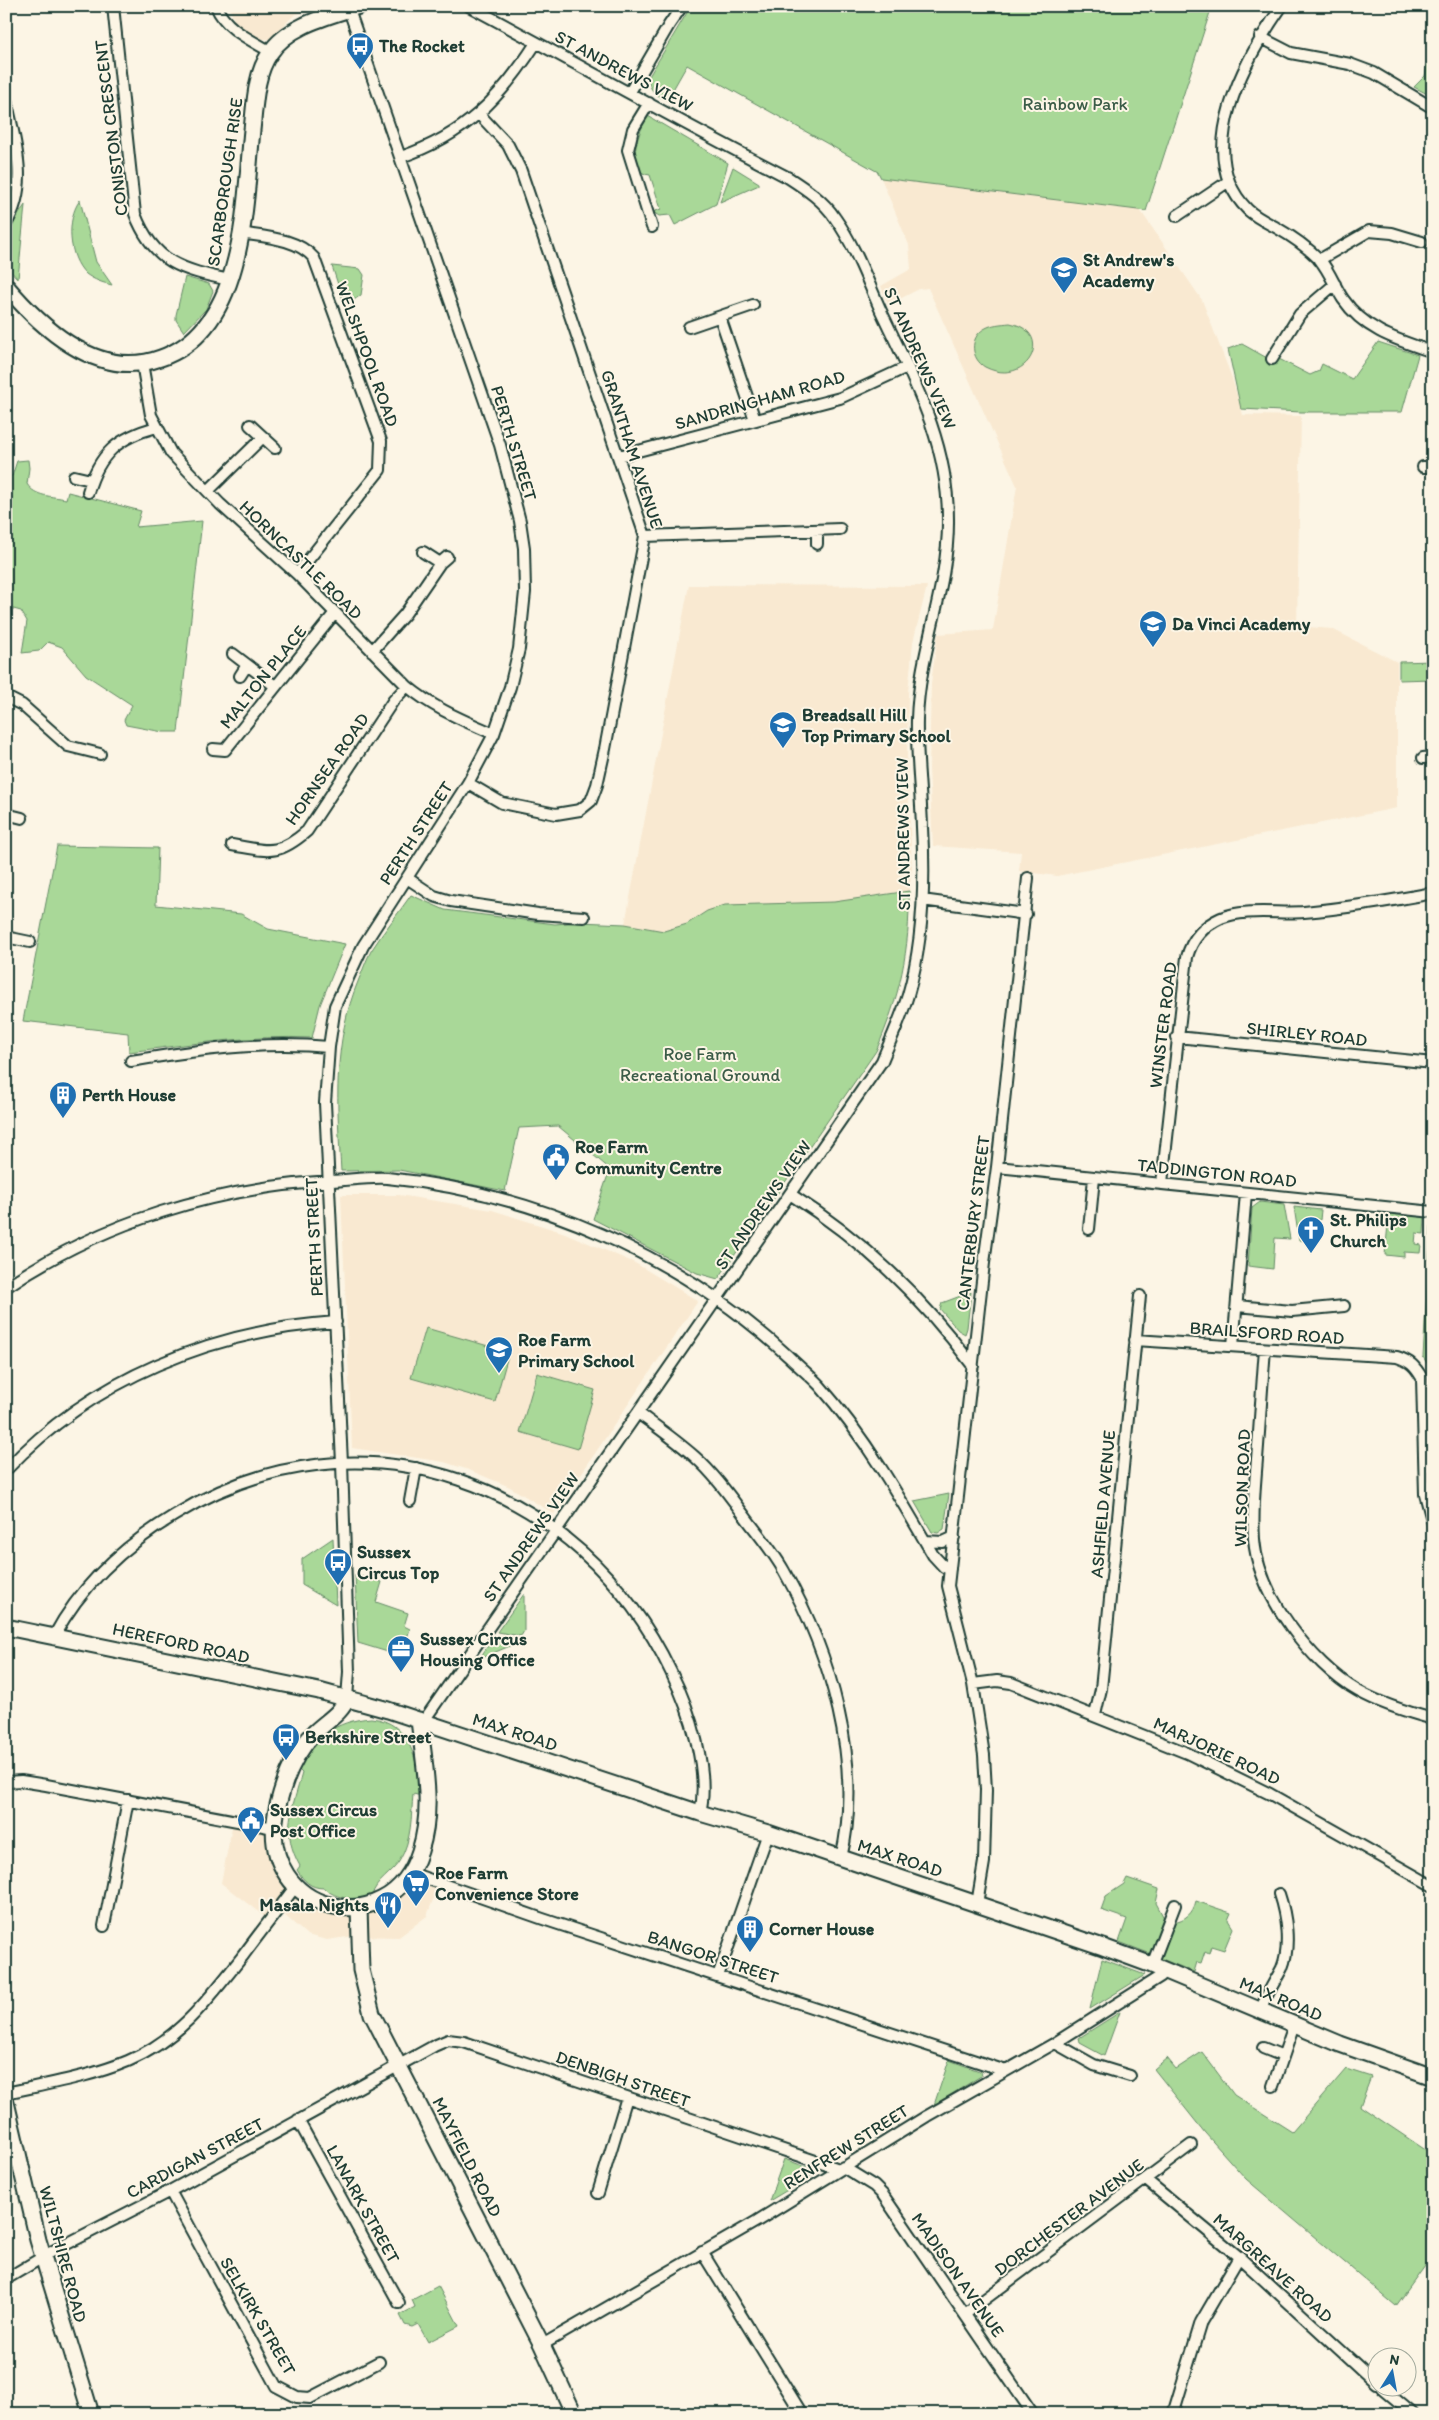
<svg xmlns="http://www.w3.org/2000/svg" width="1439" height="2420" viewBox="0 0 1439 2420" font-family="Itim,sans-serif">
<rect width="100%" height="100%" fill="#fcf5e5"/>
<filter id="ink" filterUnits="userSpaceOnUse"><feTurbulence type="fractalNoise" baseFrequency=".02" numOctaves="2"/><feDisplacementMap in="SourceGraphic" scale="10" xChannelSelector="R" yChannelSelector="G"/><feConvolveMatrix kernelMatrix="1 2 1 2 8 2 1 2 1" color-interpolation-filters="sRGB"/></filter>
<g filter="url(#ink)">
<path fill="#f9e9d1" d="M229,6H319L294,15L271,39H259L236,26Z
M881,178L1140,210L1202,300L1232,378L1243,415L1301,416L1297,626L1332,629L1397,662V808L1057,876L1019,871L1021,852L933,846L929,769L931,683L938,634L993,630L1017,486L928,288L919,289L888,305L881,286L911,269L909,245Z
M689,585L927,586L913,642L908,693L907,764L912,868L909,891L839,902L707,911L687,924L664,931L625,924Z
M341,1195H399L492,1210L565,1233L635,1263L698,1301L554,1514L510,1487L469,1470L444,1462L352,1448Z
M232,1827L266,1831L280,1875L300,1899L344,1915H366L388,1904L413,1882L437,1889L427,1916L399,1937L354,1936L327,1940L307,1935L282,1913L265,1917L221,1883Z"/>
<path fill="#a9d898" stroke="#648a66" d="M691,6H1212L1146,211L881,178L878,172L687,65L667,100C655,95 650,91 648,78Z
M1432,40H1433V97L1414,87L1425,76Z
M648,116L728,163L716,204L675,225L670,215L659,216L653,212L661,209L650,175C623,173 639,129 648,116Z
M733,167L759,183V185L720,202Z
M80,200L96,262L112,285C103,283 94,280 86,274C68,257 66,219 80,200Z
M25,205L18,279L6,266V233Z
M332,266L360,269L364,275L361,295L345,306Z
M185,277L209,284L213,291L206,309L184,332L176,320V315Z
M1010,323C1056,332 1028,389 985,367C971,359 969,338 984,329C992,324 1001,324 1010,323Z
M1378,342L1418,355L1402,412H1301L1241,409L1228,349L1242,344L1276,363L1279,359L1310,375L1319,371L1322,364L1352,379Z
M28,460L29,468L27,484C35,497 52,496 66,499L68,492L141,511L136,527L202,521L178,732H163L126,725L124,720L132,705L86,675L62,647L48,642L39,651L22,653L27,621L21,611L6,607V475L12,476L17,461Z
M1433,661V679L1399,680V662Z
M57,846L158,848L156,905L241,914L268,929L345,944L320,1005L312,1038C251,1035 190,1044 129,1052L128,1033L23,1021Z
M909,891C910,951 900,996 876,1051L718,1279L697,1273L593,1219L610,1169L558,1126L519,1128L505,1191L399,1170L341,1171C337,1103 332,1044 359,979C363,970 366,960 371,951C383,932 398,914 411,895L445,910L555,924L580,922L625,924L664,931L687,924L707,911L725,905L834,902Z
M1260,1202L1284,1205L1290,1239L1275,1238L1273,1269L1248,1266L1252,1208Z
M1294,1207L1321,1210L1320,1220L1310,1219L1308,1237L1305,1241L1299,1240Z
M1389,1214L1425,1217L1424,1234L1416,1233L1415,1244L1421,1245L1420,1253L1404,1252V1257L1385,1255Z
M1431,1225H1433V1372L1423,1357Z
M971,1292L967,1328L965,1334L958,1330L940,1309L942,1303Z
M426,1328L509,1352L495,1402L411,1378Z
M537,1373L595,1390L578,1449L520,1432Z
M949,1494L944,1529L938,1533L932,1532L914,1501Z
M333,1538L336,1605L302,1585V1559Z
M355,1575L382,1582L376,1602L408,1613L404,1626L410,1629L401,1656L358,1643Z
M524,1594V1631L521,1636L497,1632Z
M494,1637L510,1640L517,1643L479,1659Z
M371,1718C412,1722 417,1763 422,1796L413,1794C411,1817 412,1839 400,1860C393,1873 375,1881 372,1896C356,1900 337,1900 324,1888C310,1888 304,1881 297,1870L300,1866C280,1831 293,1808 302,1773L298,1769C314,1737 335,1721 371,1718Z
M1127,1878L1159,1889L1156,1903L1164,1918L1151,1954L1119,1942L1127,1919L1101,1910L1106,1896L1124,1884Z
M1196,1901L1231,1913L1228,1920L1233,1928L1224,1950L1211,1946L1209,1953L1205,1951L1201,1963L1197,1962L1194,1972L1159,1958L1173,1922C1185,1920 1193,1914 1196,1901Z
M1102,1959L1145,1975L1090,2009Z
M1120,2012L1104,2056L1080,2043L1079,2038Z
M1202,2052L1234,2095L1292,2132L1346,2069L1371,2077L1360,2106L1433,2155V2255L1396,2306L1246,2179L1205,2133L1154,2069L1167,2058L1176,2069Z
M949,2060L982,2072L981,2076L934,2105Z
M784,2159L809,2168L812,2171L811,2176L769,2201Z
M438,2286L459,2326L428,2342L418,2324L412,2327L405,2325L400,2315L415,2307L412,2300Z"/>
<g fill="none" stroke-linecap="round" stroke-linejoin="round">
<g stroke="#1f3d34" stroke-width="14">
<path id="street" d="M113,6L135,214C154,263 182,270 230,280
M216,6C225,29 251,40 271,52
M1282,6C1245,59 1191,154 1248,210C1257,218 1268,223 1277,228C1293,237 1307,247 1320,260C1330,272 1335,287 1343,299C1365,331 1398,340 1433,352
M1260,37L1291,53L1350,64L1374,73L1433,108
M630,92L669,25L682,6
M6,99C15,142 30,185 6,224
M649,103L633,129L628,150L652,227
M401,157C465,135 500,99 536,43
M1177,216L1229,181
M240,233C264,237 297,238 314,258L381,441L380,470L297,574
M1319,260L1369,231L1392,233L1422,242
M720,317L755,420
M689,327L753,305
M1272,359L1300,314L1335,284
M142,363L151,415L171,453L220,504L297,574L407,686C433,708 463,720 494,734
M250,425L275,448
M619,456L840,398L907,367
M1423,467H1433
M74,476L91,480
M208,491L263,437
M88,492C99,454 118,437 157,427
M817,530V544
M645,536L840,529
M423,552L440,563
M372,651L405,614L440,563L447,557
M233,654L275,686
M240,676L247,665
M6,697L22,705L68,746L100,754
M213,749L225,750L334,614
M1423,758L1433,757
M468,783L502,803L556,814L580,810L591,801L597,785L605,749L645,536L521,171L508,145L479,114
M6,814L22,818
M232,845C268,851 277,857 307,831L393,701L407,686
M407,878L434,896L451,901L538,914L584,917
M922,900L1026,914
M6,937L30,942
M1177,1037L1433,1063
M131,1061C197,1050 261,1041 329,1047
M997,1167L1433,1212
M1162,1183L1187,957C1192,939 1203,926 1221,918C1245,908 1278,914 1304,912C1347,908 1390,901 1433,893
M790,1194C865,1242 920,1295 973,1366
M1089,1229L1094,1178
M6,1287C101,1222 217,1187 332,1181C350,1180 369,1177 387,1178C534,1192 679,1255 788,1356C798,1366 810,1375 820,1386C865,1437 899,1496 933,1555L944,1567L950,1569
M1237,1306L1292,1311L1344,1306
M1135,1340L1397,1357C1410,1361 1415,1366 1422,1378L1425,1494L1433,1524
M1233,1346L1246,1193
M1265,1349C1262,1385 1260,1422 1257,1459C1255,1485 1252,1512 1254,1539C1258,1594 1311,1664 1358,1691C1381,1704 1407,1712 1433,1719
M638,1413C657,1427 677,1441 695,1457C714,1474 729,1495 744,1515C757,1533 773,1551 784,1571C830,1652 864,1765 841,1858
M6,1470C92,1379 213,1330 336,1322
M410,1501L416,1468
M925,1541L943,1542L954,1537
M54,1636C82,1584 125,1545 175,1515C359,1401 581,1482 671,1672C690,1710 710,1771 700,1813
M973,1684L997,1681L1011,1683L1187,1753L1270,1794L1433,1886
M347,1698L349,1672L342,1463L325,1103L329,1047L335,1006L363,946L468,783L494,734L510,687L519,649L525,592L524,548L520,521L500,445L349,10
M1095,1715L1101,1689L1140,1296
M423,1722L882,1061C891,1039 901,1018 908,995C923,944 925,880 922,827C921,791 916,755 917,719C919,651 949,587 948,519C948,441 913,379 881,311C867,280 855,246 835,218C824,201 806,189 789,178C681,123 576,63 469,6
M6,1782L21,1781L46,1785L274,1828
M411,1873L543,1919L1006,2071
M977,1904L984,1862L986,1790L984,1755L973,1684L948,1586L984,1263L997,1167L1028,878
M104,1926L128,1800
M1152,1965L1175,1905
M718,1976L768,1833
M1261,2010C1266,1994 1275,1982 1282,1968C1291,1946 1286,1915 1279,1894
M1055,2043L1094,2065L1130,2076
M1263,2048L1283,2056
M1273,2086L1294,2025
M6,2093C46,2084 90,2077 128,2061C178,2040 209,1999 242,1957C259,1934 277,1911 295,1887
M298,2120L399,2303
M843,2167L874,2186L883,2195L1033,2414
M1146,2180L1239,2257L1376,2383
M170,2191L276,2386L297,2397L310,2398L379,2362
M598,2193L627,2097
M702,2252L802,2414
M6,2279L53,2251L170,2191L434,2046L448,2040L464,2042L839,2169
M965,2314L1191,2145
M542,2345L757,2221L927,2116L1055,2043L1161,1976L1164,1970
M1382,2388L1413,2414
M1173,2414L1201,2322L1239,2257"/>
</g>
<g stroke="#1f3d34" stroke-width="19">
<path id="secondary" d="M6,286C39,325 90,373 146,362C246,342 244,209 252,130C255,104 255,75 270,53C288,25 329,16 359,6
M6,1627L319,1691L388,1710L700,1813L768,1833L1103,1947L1152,1965L1340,2044L1433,2077
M347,1698C342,1713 325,1722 314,1733C293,1755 282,1784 276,1814C258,1913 390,1946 420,1851C434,1808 424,1764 419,1720
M359,1908L361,1970L372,2014L542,2345L574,2414
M6,2102L38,2240L91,2414"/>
</g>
<use href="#street" stroke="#fcf5e5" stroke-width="10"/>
<use href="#secondary" stroke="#fcf5e5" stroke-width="15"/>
</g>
</g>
<defs>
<g id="bus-pin" transform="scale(1.4375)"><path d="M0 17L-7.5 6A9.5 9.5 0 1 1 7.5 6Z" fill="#1f6fb2" stroke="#fcf5e5"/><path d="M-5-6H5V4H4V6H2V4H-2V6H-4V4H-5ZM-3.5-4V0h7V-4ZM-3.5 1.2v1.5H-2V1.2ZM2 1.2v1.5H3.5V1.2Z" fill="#fff"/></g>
<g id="school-pin" transform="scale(1.4375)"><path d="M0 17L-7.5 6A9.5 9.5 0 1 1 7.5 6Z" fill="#1f6fb2" stroke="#fcf5e5"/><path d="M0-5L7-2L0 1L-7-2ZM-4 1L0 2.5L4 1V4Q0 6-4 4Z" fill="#fff"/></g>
<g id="building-pin" transform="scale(1.4375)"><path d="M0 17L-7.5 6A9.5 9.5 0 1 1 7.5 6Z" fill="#1f6fb2" stroke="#fcf5e5"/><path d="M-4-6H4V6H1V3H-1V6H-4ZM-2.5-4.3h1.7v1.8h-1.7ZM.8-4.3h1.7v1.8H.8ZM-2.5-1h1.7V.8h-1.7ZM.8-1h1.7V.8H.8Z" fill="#fff"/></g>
<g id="civic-pin" transform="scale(1.4375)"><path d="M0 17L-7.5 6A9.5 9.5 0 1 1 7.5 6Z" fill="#1f6fb2" stroke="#fcf5e5"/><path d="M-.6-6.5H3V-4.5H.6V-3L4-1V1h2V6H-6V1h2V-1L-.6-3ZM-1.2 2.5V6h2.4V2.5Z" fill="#fff"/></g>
<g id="church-pin" transform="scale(1.4375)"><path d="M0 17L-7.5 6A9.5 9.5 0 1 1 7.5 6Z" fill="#1f6fb2" stroke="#fcf5e5"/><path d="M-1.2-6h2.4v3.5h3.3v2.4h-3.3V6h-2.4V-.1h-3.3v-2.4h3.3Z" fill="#fff"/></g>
<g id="office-pin" transform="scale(1.4375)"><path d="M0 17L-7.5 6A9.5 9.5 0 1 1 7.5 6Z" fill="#1f6fb2" stroke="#fcf5e5"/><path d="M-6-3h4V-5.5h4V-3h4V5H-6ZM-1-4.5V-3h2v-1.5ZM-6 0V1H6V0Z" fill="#fff"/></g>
<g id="supermarket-pin" transform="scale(1.4375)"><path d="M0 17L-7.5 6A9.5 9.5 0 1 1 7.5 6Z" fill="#1f6fb2" stroke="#fcf5e5"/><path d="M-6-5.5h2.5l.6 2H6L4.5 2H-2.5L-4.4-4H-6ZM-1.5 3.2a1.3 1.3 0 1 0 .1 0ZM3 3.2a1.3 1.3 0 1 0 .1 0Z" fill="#fff"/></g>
<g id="restaurant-pin" transform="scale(1.4375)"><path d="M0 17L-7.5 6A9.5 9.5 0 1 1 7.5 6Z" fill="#1f6fb2" stroke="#fcf5e5"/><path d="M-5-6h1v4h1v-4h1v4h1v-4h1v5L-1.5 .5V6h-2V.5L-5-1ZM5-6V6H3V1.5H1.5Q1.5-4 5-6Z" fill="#fff"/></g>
</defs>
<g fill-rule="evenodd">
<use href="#bus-pin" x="360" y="46"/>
<use href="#school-pin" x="1064" y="270"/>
<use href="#school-pin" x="1153" y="624"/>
<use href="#school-pin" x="783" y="725"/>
<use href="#building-pin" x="63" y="1095"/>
<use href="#civic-pin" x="556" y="1157"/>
<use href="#church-pin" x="1311" y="1230"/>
<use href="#school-pin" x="499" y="1350"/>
<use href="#bus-pin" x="338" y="1562"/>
<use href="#office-pin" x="401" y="1649"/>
<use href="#bus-pin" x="286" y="1737"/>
<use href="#civic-pin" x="251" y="1820"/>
<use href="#supermarket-pin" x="416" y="1883"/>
<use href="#restaurant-pin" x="388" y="1905"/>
<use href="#building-pin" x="750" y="1929"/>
</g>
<g text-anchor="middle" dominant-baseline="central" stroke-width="4" stroke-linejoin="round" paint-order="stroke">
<g font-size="18" font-weight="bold" fill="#1f3d34" stroke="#fcf5e5" text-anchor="start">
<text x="379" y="46">The Rocket</text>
<text x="1083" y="260">St Andrew's<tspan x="1083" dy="21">Academy</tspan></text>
<text x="1172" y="624">Da Vinci Academy</text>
<text x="802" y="715">Breadsall Hill<tspan x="802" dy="21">Top Primary School</tspan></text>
<text x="82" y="1095">Perth House</text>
<text x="575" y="1147">Roe Farm<tspan x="575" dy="21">Community Centre</tspan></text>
<text x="1330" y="1220">St. Philips<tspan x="1330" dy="21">Church</tspan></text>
<text x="518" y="1340">Roe Farm<tspan x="518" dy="21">Primary School</tspan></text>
<text x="357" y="1552">Sussex<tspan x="357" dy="21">Circus Top</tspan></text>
<text x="420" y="1639">Sussex Circus<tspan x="420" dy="21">Housing Office</tspan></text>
<text x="305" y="1737">Berkshire Street</text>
<text x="270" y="1810">Sussex Circus<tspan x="270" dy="21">Post Office</tspan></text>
<text x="435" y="1873">Roe Farm<tspan x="435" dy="21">Convenience Store</tspan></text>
<text x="369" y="1905" text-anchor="end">Masala Nights</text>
<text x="769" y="1929">Corner House</text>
</g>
<g font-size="18" fill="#1f3d34" stroke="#fcf5e5">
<text transform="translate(624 71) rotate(28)">ST ANDREWS VIEW</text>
<text transform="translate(111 128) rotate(-97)">CONISTON CRESCENT</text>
<text transform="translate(225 182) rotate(-82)">SCARBOROUGH RISE</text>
<text transform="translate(367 354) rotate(70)">WELSHPOOL ROAD</text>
<text transform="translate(920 358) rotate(66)">ST ANDREWS VIEW</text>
<text transform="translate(760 400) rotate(-16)">SANDRINGHAM ROAD</text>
<text transform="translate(514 443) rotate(73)">PERTH STREET</text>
<text transform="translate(632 449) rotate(72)">GRANTHAM AVENUE</text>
<text transform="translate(301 560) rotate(44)">HORNCASTLE ROAD</text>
<text transform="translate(263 677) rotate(-51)">MALTON PLACE</text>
<text transform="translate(327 769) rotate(-55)">HORNSEA ROAD</text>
<text transform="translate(416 833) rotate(-57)">PERTH STREET</text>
<text transform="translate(903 834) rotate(-91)">ST ANDREWS VIEW</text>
<text transform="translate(1163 1025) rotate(-83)">WINSTER ROAD</text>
<text transform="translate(1307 1034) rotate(6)">SHIRLEY ROAD</text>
<text transform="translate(1217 1173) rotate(6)">TADDINGTON ROAD</text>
<text transform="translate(763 1205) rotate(-55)">ST ANDREWS VIEW</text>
<text transform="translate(973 1223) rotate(-83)">CANTERBURY STREET</text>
<text transform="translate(314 1237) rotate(-93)">PERTH STREET</text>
<text transform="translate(1267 1333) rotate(4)">BRAILSFORD ROAD</text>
<text transform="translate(1242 1488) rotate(-88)">WILSON ROAD</text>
<text transform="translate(1103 1504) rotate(-85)">ASHFIELD AVENUE</text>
<text transform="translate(531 1537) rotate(-55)">ST ANDREWS VIEW</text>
<text transform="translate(181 1643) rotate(12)">HEREFORD ROAD</text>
<text transform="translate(515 1732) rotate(18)">MAX ROAD</text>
<text transform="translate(1217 1751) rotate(25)">MARJORIE ROAD</text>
<text transform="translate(900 1858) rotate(18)">MAX ROAD</text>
<text transform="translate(713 1957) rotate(18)">BANGOR STREET</text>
<text transform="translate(1281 1999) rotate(23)">MAX ROAD</text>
<text transform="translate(623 2079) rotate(19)">DENBIGH STREET</text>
<text transform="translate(846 2147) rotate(-32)">RENFREW STREET</text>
<text transform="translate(467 2157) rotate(63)">MAYFIELD ROAD</text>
<text transform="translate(195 2158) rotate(-28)">CARDIGAN STREET</text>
<text transform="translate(363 2204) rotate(61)">LANARK STREET</text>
<text transform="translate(1069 2217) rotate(-37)">DORCHESTER AVENUE</text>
<text transform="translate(63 2254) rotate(75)">WILTSHIRE ROAD</text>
<text transform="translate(1273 2268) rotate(42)">MARGREAVE ROAD</text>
<text transform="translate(958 2275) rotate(55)">MADISON AVENUE</text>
<text transform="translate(258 2316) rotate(60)">SELKIRK STREET</text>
</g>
<g font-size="18" fill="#3b5c48" stroke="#fcf5e5">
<text x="1075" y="104">Rainbow Park</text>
<text x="700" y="1054">Roe Farm<tspan x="700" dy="21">Recreational Ground</tspan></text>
</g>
</g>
<rect width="1439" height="2420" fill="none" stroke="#fcf5e5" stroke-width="25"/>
<rect x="12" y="12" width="1414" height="2395" fill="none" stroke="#1f3d34" stroke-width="2" filter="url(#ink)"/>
<g transform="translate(1392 2372) rotate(11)"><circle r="24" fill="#fcf5e5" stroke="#a4ab9e"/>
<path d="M0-4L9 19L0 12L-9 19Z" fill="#1f6fb2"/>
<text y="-8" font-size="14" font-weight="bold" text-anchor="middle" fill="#1f3d34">N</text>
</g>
</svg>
